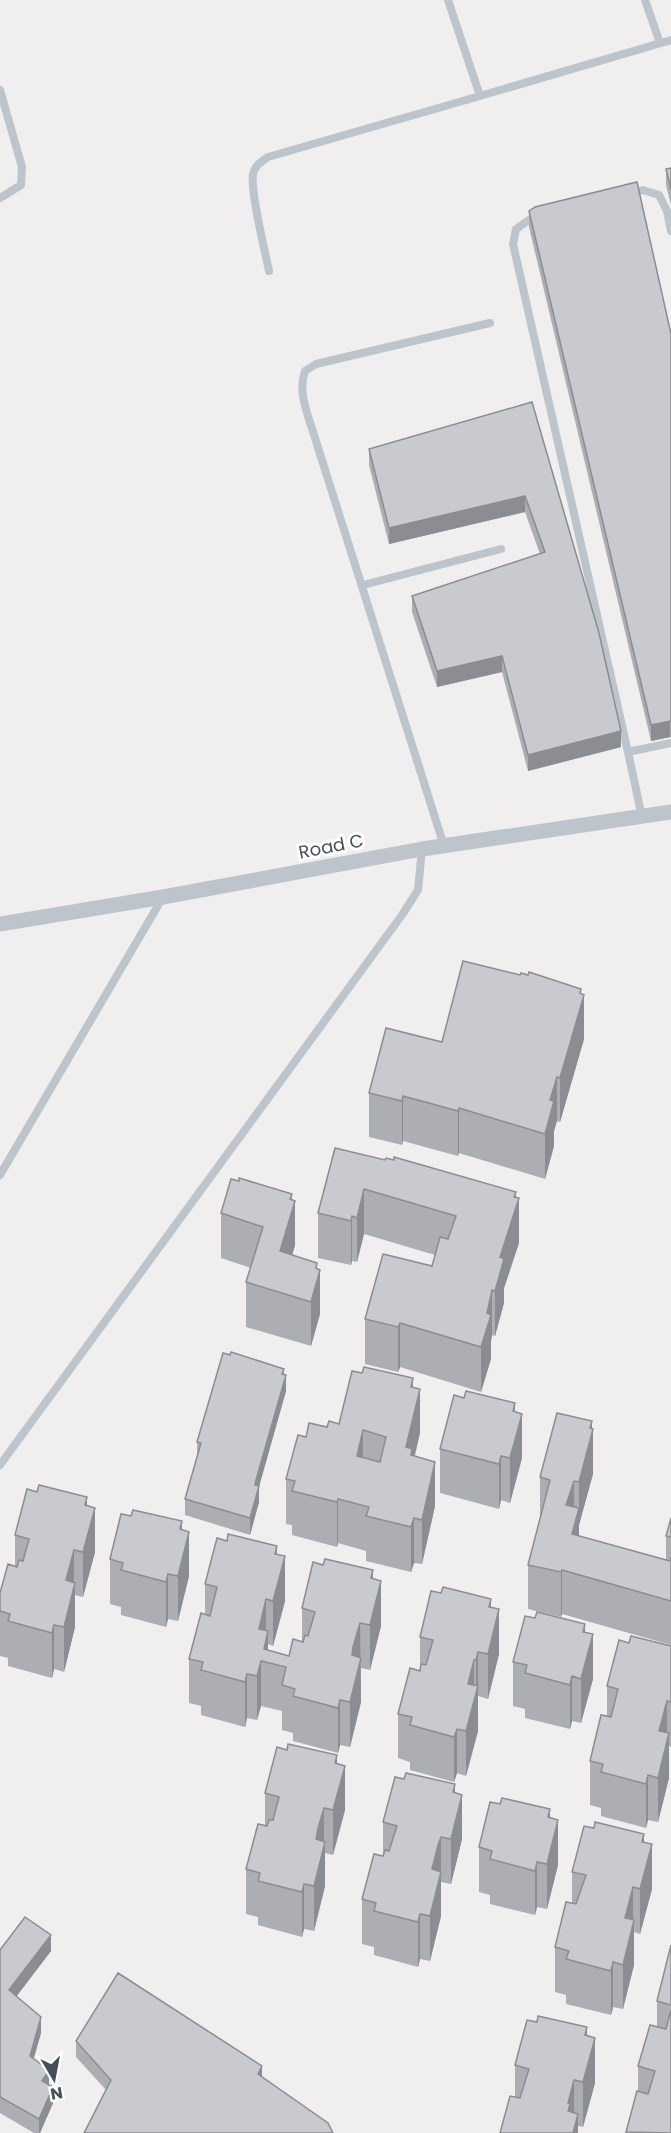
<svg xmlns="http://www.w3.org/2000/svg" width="671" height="2133" viewBox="0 0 671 2133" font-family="Poppins,sans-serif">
<rect width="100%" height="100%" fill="#f0eeee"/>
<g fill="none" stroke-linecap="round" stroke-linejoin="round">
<path stroke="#bdc4cc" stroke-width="8" d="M645,0L660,43
M0,90L22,167L21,185L0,198
M480,96L671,40
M629,194L643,190L659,195L667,211L671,231
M538,216L532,218L516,229L513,244L628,752L671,743
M269,271C265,251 250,191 253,174C255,165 261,162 268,157L480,96L448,0
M363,585L501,549
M628,752L642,817
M444,846L315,438C309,417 297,393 305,371L316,364L490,323
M0,1175L163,897
M0,1465L402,915L418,890L422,849"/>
<path stroke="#bdc4cc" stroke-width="15" d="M0,924L163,897L422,849L671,812"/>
</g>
<path fill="#acaeb3" d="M671,168V205L666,185V169Z
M529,211L671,334V737L651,741L529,227Z
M532,402L621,747L528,771L502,672L437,687L412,612V596L540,554L525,512L389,544L369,465V449Z
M581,994L584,1039L560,1122L557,1121L554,1131V1146L545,1179L459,1153L458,1156L403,1141L402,1145L369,1137V1093L442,1042Z
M335,1148L516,1198L519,1243L504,1288V1303L495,1336L492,1335L491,1341V1359L481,1392L400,1367L398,1372L365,1364V1319L432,1266L435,1255L364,1234L357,1262L352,1261L351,1265L318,1258V1213Z
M292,1200L295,1245L292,1255L317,1269L320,1314L311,1346L246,1327V1282L251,1268L221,1258V1213Z
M284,1374L286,1391L259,1486V1502L250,1535L185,1515V1499L197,1458V1442Z
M413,1387L420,1433L415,1456L435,1506L422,1564L414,1563L411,1572L366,1561V1551L338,1543L337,1547L292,1535V1525L286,1524V1479L306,1437L327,1427L339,1424Z
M515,1412L522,1458L510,1503L501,1500L499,1509L440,1493V1449Z
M592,1429L593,1474L579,1525V1536L666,1561V1536L671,1518V1645L562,1614L561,1617L528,1609V1565L540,1518V1477Z
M87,1506L95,1552L83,1597L75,1595V1627L64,1672L54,1669L52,1678L8,1666V1658L0,1656V1593L15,1566V1535Z
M182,1530L189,1576L178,1621L168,1619L166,1627L121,1615V1607L110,1604V1559Z
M373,1579L381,1626L370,1670L361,1668V1702L350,1747L340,1745L338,1753L293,1741V1733L282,1730V1711L261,1706L257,1720L247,1718L245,1727L201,1715V1706L189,1703V1659L205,1614V1584L285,1601L273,1646L268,1644V1651L289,1656L302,1641V1608Z
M491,1607L499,1654L488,1699L478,1696V1731L466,1776L457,1773L454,1782L410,1770V1762L398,1758V1714L420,1671V1637Z
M585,1632L593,1679L581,1723L572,1721L570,1729L525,1718V1709L513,1706V1662Z
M629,1643L671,1646V1747L669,1746V1778L658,1822L648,1820L646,1828L601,1816V1808L590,1805V1761L607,1716V1686Z
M337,1764L345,1810L333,1855L325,1853V1886L314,1931L304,1929L302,1937L258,1925V1917L246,1914V1869L265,1826V1793Z
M455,1793L462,1839L451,1884L441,1882V1916L430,1961L420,1959L418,1967L374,1955V1947L362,1944V1899L383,1856V1822Z
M550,1818L558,1865L547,1909L537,1907L535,1915L490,1904V1895L479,1892V1847Z
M644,1842L652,1889L640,1934L634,1932V1965L623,2009L613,2007L611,2015L566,2004V1995L555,1992V1947L572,1903V1872Z
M671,1945V2133H626L637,2091H638V2066L657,2026V2001Z
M0,1950L51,1951L16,1997L41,2033L33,2059L49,2084L53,2103L40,2133H34L0,2113Z
M587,2036L595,2083L583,2127L578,2126V2133L515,2097V2065Z
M76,2041L262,2066L106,2090L76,2057Z"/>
<path fill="#8c8d92" d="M525,496V512L389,544V528Z
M502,656V672L437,687V671Z
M670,721V737L651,741V725Z
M621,731V747L528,771V755Z
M581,989V1005L584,995V1039L560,1122V1078Z
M557,1077V1121L554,1131V1146L545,1179V1134L550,1100Z
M403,1096V1141L402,1145V1101Z
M459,1108V1153L458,1156V1111Z
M364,1189V1234L357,1262V1218Z
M516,1192V1207L519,1198V1243L504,1288V1303L495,1336V1291L500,1257Z
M292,1194V1211L295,1201V1245L281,1293L280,1251Z
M352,1216V1261L351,1265V1221Z
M317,1263V1279L320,1270V1314L311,1346V1302Z
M492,1290V1335L491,1341V1359L481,1392V1347L487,1313Z
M400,1323V1367L398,1372V1327Z
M284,1369V1384L286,1375V1391L255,1501V1485Z
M413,1378V1419L420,1389V1433L412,1465L406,1447L411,1387Z
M515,1403V1442L522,1414V1458L510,1503V1458L513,1411Z
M592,1421V1432L593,1429V1474L579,1525V1553L572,1534L579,1510V1482Z
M363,1430V1475L357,1456Z
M501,1456V1500L499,1509V1464Z
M435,1462V1506L422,1564V1520Z
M574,1481V1526L566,1505Z
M259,1486V1502L250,1535V1518Z
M87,1497V1537L95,1508V1552L83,1597V1552L85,1505Z
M338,1499V1543L337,1547V1502Z
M414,1518V1563L411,1572V1527Z
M182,1521V1561L189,1532V1576L178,1621V1576L180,1529Z
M277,1546V1586L285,1556V1601L273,1646V1601L275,1554Z
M74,1550V1588L75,1583V1627L64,1672V1627L66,1580Z
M373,1570V1611L381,1581V1626L370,1670V1625L371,1578Z
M562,1570V1614L561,1617V1572Z
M168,1574V1619L166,1627V1582Z
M266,1599V1641L268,1631V1663L261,1661V1706L257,1720V1676L259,1629Z
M491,1599V1639L499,1609V1654L488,1699V1654L489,1607Z
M360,1623L361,1702L350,1747V1702L352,1655L353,1647Z
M585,1624V1664L593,1634V1679L581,1723V1679L583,1632Z
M54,1625V1669L52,1678V1633Z
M478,1652V1731L466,1776V1731L468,1684L474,1660V1700L476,1694V1660Z
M247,1674V1718L245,1727V1682Z
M572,1676V1721L570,1729V1685Z
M340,1700V1745L338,1753V1708Z
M667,1701V1742L669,1733V1778L658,1822V1778L659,1731Z
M457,1729V1773L454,1782V1737Z
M337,1755V1795L345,1766V1810L333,1855V1810L335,1763Z
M648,1775V1820L646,1828V1784Z
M455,1784V1824L462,1795V1839L451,1884V1839L453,1792Z
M324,1808V1848L325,1842V1886L314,1931V1886L316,1839Z
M550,1809V1850L558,1820V1865L547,1909V1864L548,1817Z
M644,1834V1874L652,1844V1889L640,1934V1889L642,1842Z
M441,1837V1916L430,1961V1916L432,1869L438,1845Z
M537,1862V1907L535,1915V1871Z
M304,1884V1929L302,1937V1892Z
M633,1887V1927L634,1920V1965L623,2009V1965L625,1918Z
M420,1914V1959L418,1967V1922Z
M51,1935V1951L9,2006V1990Z
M613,1962V2007L611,2015V1971Z
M41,2017V2033L30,2072V2056Z
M587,2027V2067L595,2038V2083L583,2127V2082L585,2035Z
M262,2066V2082L258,2074Z
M49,2070V2087L42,2081Z
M574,2080V2125L572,2133L568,2103Z
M53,2087V2103L40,2133H39V2119Z
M578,2114V2133H573Z"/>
<path fill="#c8cad0" stroke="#8c8d92" stroke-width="1.5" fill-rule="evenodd" d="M671,168V189L666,169Z
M637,182L671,334V721L651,725L529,211L535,207Z
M532,402L599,633L621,731L528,755L502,656L437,671L412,596L545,552L525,496L389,528L369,449Z
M463,961L520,975L521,973L528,975L529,972L581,989L580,993L584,995L560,1078L557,1077L550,1100L554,1101L545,1134L459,1108L458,1111L403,1096L402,1101L369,1093L386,1028L442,1042Z
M335,1148L385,1160L386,1158L394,1160V1157L516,1192L514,1197L519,1198L500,1257L504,1259L495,1291L492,1290L487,1313L491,1315L481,1347L400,1323L398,1327L365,1319L383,1254L432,1266L440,1237L448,1239L456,1216L364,1189L357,1218L352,1216L351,1221L318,1213Z
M239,1178L292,1194L290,1199L295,1201L280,1251L317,1263L316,1268L320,1270L311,1302L246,1282L263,1227L221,1213L231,1179L239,1181Z
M231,1352L284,1369L282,1374L286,1375L256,1480L255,1485L259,1486L250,1518L185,1499L201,1443L197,1442L223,1353L230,1355Z
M364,1367L413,1378L411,1387L420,1389L406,1447L412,1449L411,1455L435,1462L422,1520L414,1518L411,1527L366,1516L369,1507L338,1499L337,1502L292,1491L295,1481L286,1479L298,1435L306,1437L309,1423L327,1427L329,1421L339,1424L352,1371L362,1373ZM363,1430L386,1437L380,1462L357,1456Z
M466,1391L515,1403L513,1411L522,1414L510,1458L501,1456L499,1464L440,1449L454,1395L464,1398Z
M557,1413L592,1421L590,1428L593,1429L579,1482L574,1481L566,1505L579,1508L572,1534L670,1561L671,1557V1601L562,1570L561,1572L528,1565L550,1480L540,1477Z
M39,1485L87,1497L85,1505L95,1508L83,1552L74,1550L66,1580L75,1583L64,1627L54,1625L52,1633L8,1621L10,1614L0,1611V1593L8,1564L17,1567L19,1560L23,1561L29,1539L15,1535L27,1489L37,1492Z
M133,1510L182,1521L180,1529L189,1532L178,1576L168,1574L166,1582L121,1570L123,1563L110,1559L121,1514L131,1516Z
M671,1518V1537L666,1536Z
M228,1534L277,1546L275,1554L285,1556L273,1601L266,1599L259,1629L268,1631L264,1649L289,1656L293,1639L303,1642L305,1635L308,1636L315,1612L302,1608L313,1562L323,1565L325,1559L373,1570L371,1578L381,1581L370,1625L360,1623L353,1647L352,1655L361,1658L350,1702L340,1700L338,1708L293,1696L295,1689L282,1685L286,1667L261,1661L257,1676L247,1674L245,1682L201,1670L203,1662L189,1659L201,1613L210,1616L217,1587L205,1584L217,1538L227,1541Z
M443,1587L491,1599L489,1607L499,1609L488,1654L478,1652L476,1660H474L468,1684L478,1686L466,1731L457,1729L454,1737L410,1725L412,1717L398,1714L410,1668L420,1671L421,1664L426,1665L433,1640L420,1637L431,1591L441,1593Z
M537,1612L585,1624L583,1632L593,1634L581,1679L572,1676L570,1685L525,1673L527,1665L513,1662L525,1616L535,1618Z
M631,1636L671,1646V1702L667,1701L659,1731L669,1733L658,1778L648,1775L646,1784L601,1772L603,1764L590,1761L601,1715L611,1717L618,1689L607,1686L619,1640L629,1643Z
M288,1744L337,1755L335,1763L345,1766L333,1810L324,1808L318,1828L316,1839L325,1842L314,1886L304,1884L302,1892L258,1881L260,1873L246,1869L258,1824L267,1826L269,1820H273L279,1797L265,1793L277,1747L287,1750Z
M406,1773L455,1784L453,1792L462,1795L451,1839L441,1837L438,1845L432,1869L441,1872L430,1916L420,1914L418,1922L374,1911L376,1903L362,1899L374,1854L383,1856L385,1850L389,1851L397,1826L383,1822L395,1777L404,1779Z
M502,1798L550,1809L548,1817L558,1820L547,1864L537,1862L535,1871L490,1859L492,1851L479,1847L490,1802L500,1804Z
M595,1822L644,1834L642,1842L652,1844L640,1889L633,1887L625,1918L634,1920L623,1965L613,1962L611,1971L566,1959L569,1951L555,1947L566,1902L576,1904L586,1875L572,1872L584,1826L594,1828Z
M25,1917L51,1935L9,1990L41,2017L30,2056L49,2070L42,2081L53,2087L39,2119L0,2097V1950Z
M671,1945V2005L657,2001Z
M118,1973L262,2066L258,2074L328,2123L333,2133H84L111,2080L76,2041Z
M671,2010V2133L626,2132L637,2091L648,2094L655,2071L638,2066L650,2025L666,2029Z
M538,2016L587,2027L585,2035L595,2038L583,2082L574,2080L568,2103L570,2104L568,2111L578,2114L573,2133H500L510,2096L520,2098L529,2069L515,2065L527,2020L537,2022Z"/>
<g text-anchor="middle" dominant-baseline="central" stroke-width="6" stroke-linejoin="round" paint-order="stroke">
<g font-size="18" fill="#47505a" stroke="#fff">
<text transform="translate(331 846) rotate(-11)">Road C</text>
</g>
</g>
<g transform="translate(54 2079) rotate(170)" stroke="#ffffff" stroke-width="4.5" paint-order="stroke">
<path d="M0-4.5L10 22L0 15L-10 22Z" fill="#47505a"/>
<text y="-9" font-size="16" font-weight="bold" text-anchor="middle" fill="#47505a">N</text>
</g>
</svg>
